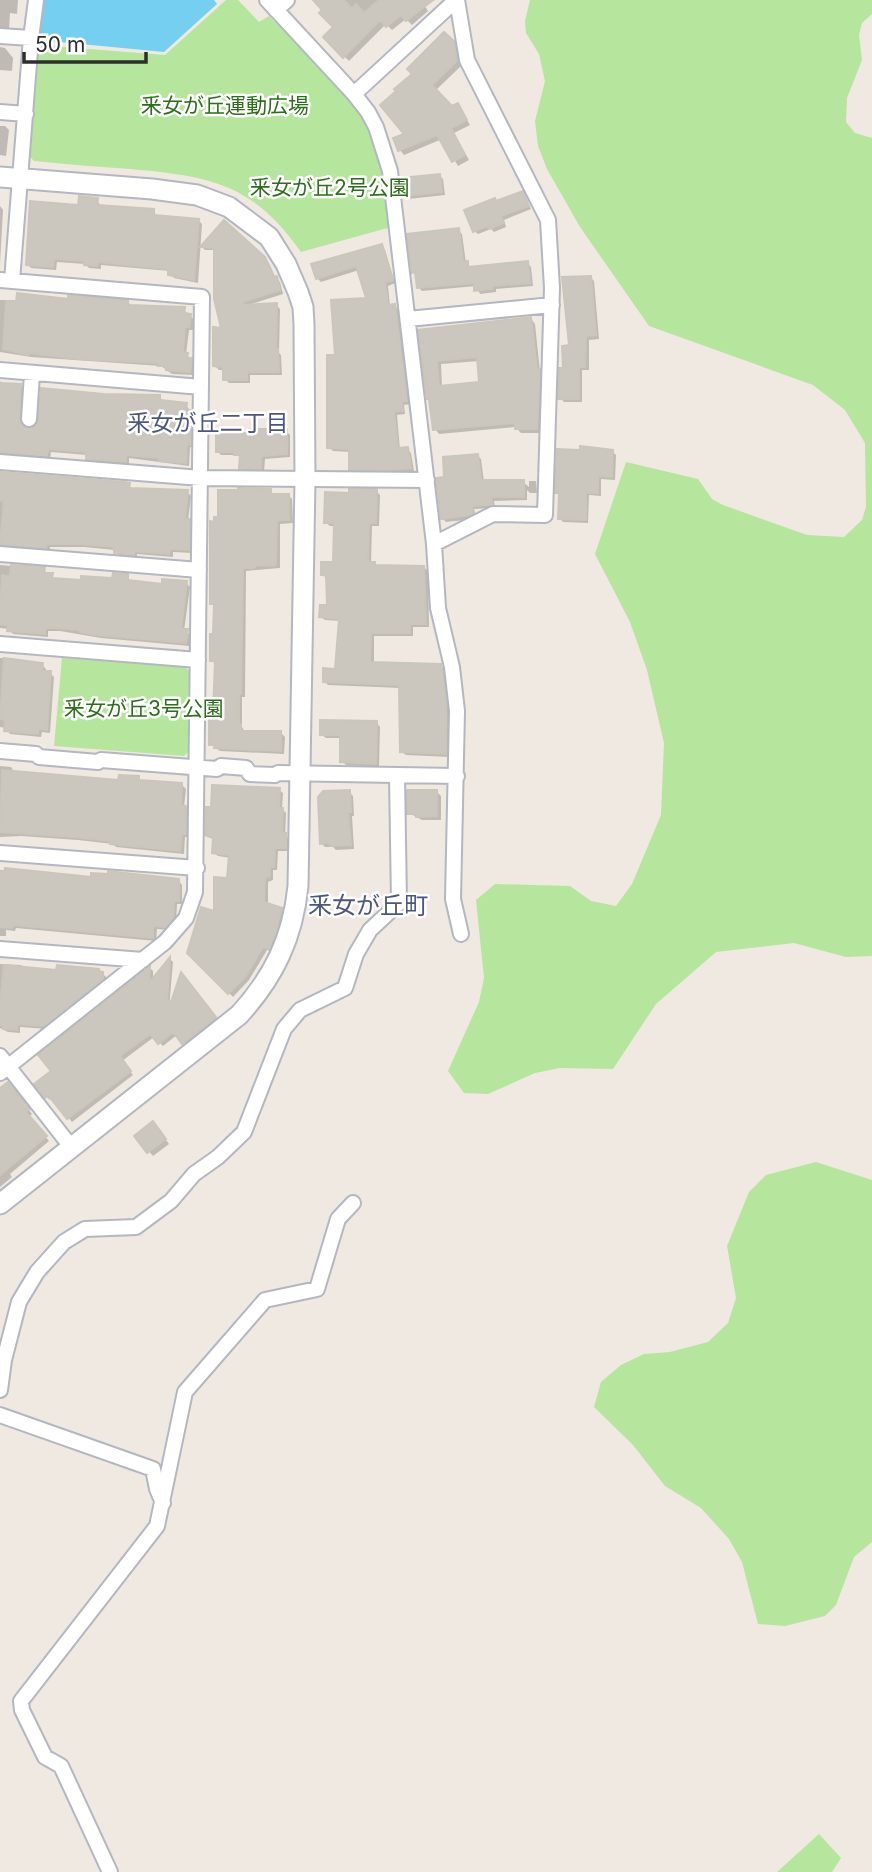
<svg xmlns="http://www.w3.org/2000/svg" width="872" height="1872" viewBox="0 0 872 1872" font-family="Inter,'Noto Sans JP',sans-serif">
<rect width="100%" height="100%" fill="#efe9e1"/>
<path fill="#b6e59e" d="M226,0H238L259,22L269,16C310,59 368,102 382,163C386,184 388,206 391,227L301,252C253,183 209,176 130,169C98,167 66,164 34,161L30,157L39,45L165,55Z
M530,0H872V14L862,23L859,35L862,60L847,98L846,122L855,133L872,138V956L846,957L794,943L716,952L656,1004L613,1069L560,1068L535,1073L488,1094L464,1093L448,1071L479,1002L484,978L476,900L495,884L570,886L591,901L616,906L632,884L661,815L664,743L647,670L630,622L595,554L626,462L698,479L712,499L723,505L807,535L844,537L862,520L866,507L865,443L845,410L813,385L649,326L580,227L547,169L538,146L535,121L545,81L539,54L526,33L525,21Z
M62,658L184,666L192,674L190,750L184,756L54,746Z
M816,1162L872,1180V1542L854,1557L836,1605L825,1616L785,1626L758,1624L742,1562L729,1539L701,1508L665,1486L633,1445L594,1407L601,1382L621,1365L644,1354L670,1352L708,1342L728,1323L736,1298L727,1246L749,1192L766,1175Z
M819,1834L841,1858L832,1872H777Z"/>
<path fill="#75cff0" d="M44,0H214L217,4L164,52L39,40Z"/>
<path fill="#0003" fill-rule="evenodd" d="M0,0H18L17,14L10,13L9,30L0,31Z
M315,0H435L424,5L428,11L412,25L406,19L392,30L386,24L349,61L325,37L336,27Z
M444,35L458,47L461,66L435,91L451,108L458,105L470,125L454,133L469,160L458,166L442,139L404,155L400,150L407,134L414,74Z
M0,47L5,48L13,58L12,71L0,70Z
M0,126H5L9,130L6,156L0,155Z
M439,175L443,179L445,195L408,199L404,196Z
M522,193L531,209L504,220L506,227L494,232L491,229L478,234L474,231L497,202Z
M0,200V206L3,210L0,264Z
M97,200L101,207L154,211L157,217L198,220L202,224L198,283L174,278L170,271L101,265V269L89,268L85,264L57,262L56,270L31,268L27,264L79,207Z
M224,222L269,263L276,279L280,282L283,294L245,306L276,305L280,309L279,353L281,355L282,375H250V383H229L225,379V370H219L215,366L224,329L216,250H205L202,247Z
M458,230L462,234L466,263L471,267L527,263L531,267L533,286L496,289V292L480,294L476,286L422,291L418,287L417,276L413,272Z
M381,246L385,250L395,283L388,286L390,306H395L399,310L410,404L404,405L405,414L397,415L400,450L407,449L411,453L414,471L354,473L351,469V452L333,451L329,447L337,357L369,300L359,270L321,282L317,278Z
M590,277L594,281L599,339L589,340V370H582V402H564L560,398L565,369Z
M0,300L128,302L132,307L184,309L188,315L194,319L193,330H189L186,354L195,364L194,375L172,374L161,366L31,357L0,352Z
M531,319L535,324L540,372L543,375L540,433H521L515,427L439,434L435,429L420,332ZM479,361L481,384L442,387L441,364Z
M0,381L4,385H20L24,389L23,424L27,430L103,395L159,397L163,401L186,405L194,416V448L190,447L189,466L129,458V465L91,462L88,458V455L51,452L50,459L0,457Z
M286,431L290,435V457L265,459L264,472H244L241,468V458L237,455H221L217,451Z
M612,451L616,455L615,480L601,479V496L589,495L588,523L563,522L560,518V496L557,492Z
M478,456L481,459L484,482H523L529,487V481H536L537,493H530L527,490V500L494,501L495,508L474,509L476,517L473,519L446,522L442,518L446,478Z
M0,473L129,485L132,489L187,492L191,496L188,520L193,525L192,553L173,552V557L137,554V558L119,557L115,550L84,547H50V551L5,548L1,544L0,537Z
M270,491L275,496L288,495L292,499L293,523L280,524V568L246,571L245,697H242V727L245,732L281,733L285,737L284,754L220,751L211,744L215,714L216,665L211,660L215,636V607L211,603Z
M376,491L380,495L379,526H372L371,564L377,566L424,567L428,571L429,627H413V636H374V664L441,665L444,669L449,708L450,757L406,755L402,752L401,688L328,685L324,681L337,671L341,621L325,620L321,617L328,607L326,578L323,575L335,564L336,526H330L326,523L350,494Z
M0,565L44,569L48,575L56,580H114L127,576L131,582L164,585L186,583L190,587L184,631L191,635L190,646L101,638L60,631H48V637L13,634L9,629L0,628Z
M0,658H13L16,661L42,665L46,669L45,673H50L54,677L50,733L42,732L41,737L10,734L6,728L0,727Z
M377,723L380,727L379,767L346,765L342,761V738H326L322,735Z
M0,766L11,767L15,773L120,782L138,778L142,782L182,785L186,789L184,807L190,811L189,837H185L184,854L116,847L113,844L78,840L21,836L0,837Z
M279,790L283,793L282,809L286,813L285,836L289,839V851H278L277,870H273V880L268,882V905L281,909L285,913L273,952L267,950L249,980L233,997L189,952L215,913L229,880L231,858L218,856L214,853V840L207,834Z
M436,791L441,796V820H422L409,813Z
M349,792L353,796L354,816H352L354,849L336,850L333,847H325L321,843Z
M0,870L93,879L179,881L182,885V904H177L176,923L170,930L157,929L156,941L16,928L15,931L6,930V936H0Z
M170,959L173,962L169,1009L184,978L218,1021L187,1046L177,1035L163,1046L154,1037L122,1061L133,1075L72,1122L52,1098L50,1100L46,1096L54,1071L41,1055L150,968L153,971V981Z
M0,964L21,965L25,969L58,972L99,970L106,977V983L48,1029L20,1027V1033L8,1032L0,1028Z
M16,1094L32,1114L29,1117L49,1141L10,1174L12,1177L0,1187V1101Z
M157,1128L169,1144L153,1156L136,1136Z"/>
<path fill="#cbc7bf" stroke="#cbc5ba" stroke-width="2" fill-rule="evenodd" d="M313,0H344L352,9L356,4L364,13L379,0H433L406,21L401,15L386,27L380,20L343,58L323,37L333,27L319,13L322,10Z
M444,32L454,41L457,61L432,85L452,106L458,103L467,120L451,128L465,155L452,162L437,135L398,151L393,138L404,134L380,105L396,91L394,89L412,74L407,69Z
M440,174L442,192L403,196L401,178Z
M523,191L529,206L501,216L504,223L489,229L487,226L473,232L464,210L495,198L496,201Z
M79,196L98,198L97,205L154,209V215L199,219L194,280L168,275V269L117,264L98,262L97,266L84,265V261L54,259L53,267L26,265L30,201L78,205Z
M224,220L265,257L274,277L277,276L280,290L243,302V305L277,303L276,349H278L279,372H247V380H223V367L213,366V327L221,328L214,299V248L200,247Z
M459,228L463,262L468,261V267L528,261L530,283L492,286L493,289L474,291V283L417,288L415,272L412,273L407,234Z
M382,244L393,280L385,282L388,305L395,304L407,401L402,402L403,411H394L398,448L408,447L411,468L392,470H349V449L327,448V355H335L331,300L366,298L356,266L316,279L311,264Z
M591,276L596,335L586,336L585,367H579V399H558L559,368H563L562,346L569,345L562,277Z
M17,293L68,299V295L128,300V305L185,307L184,313L191,314L189,327H185L183,352L188,353L187,358H192L190,372L166,370V366H158L159,363L77,359L28,353V355L3,349L6,301L16,302Z
M531,317L537,370L540,369L537,429H515V423L433,430L429,399H427L418,330ZM477,357L479,382L439,386L437,361Z
M0,383L21,384L19,419L21,424L28,428L34,427L38,420L41,388L104,394L160,395V400L187,403L186,410H191V445L187,444L186,463L159,461V458L126,455V462L86,459V452L48,449L47,456L0,452Z
M249,429H287V454L261,456V469H239L240,455H234V452H216V433H249Z
M580,446L613,450L612,477L598,476V493H586V520L558,519L559,493H555L557,449L580,450Z
M478,454L481,480H524V497H491L492,504L472,506L473,514L469,515L441,519L436,478L444,477L443,457Z
M0,472L124,482L130,483L129,488L188,490L185,519H190L189,550L170,549L169,554L134,551V555L114,553V547L79,544H47L46,548L0,544L4,500L0,501Z
M238,488L271,489V494H289V520H277L276,564L274,566L257,565L254,568H243L241,694H239V724H241V731H281V751L214,748L215,745H209V712H213L215,661H210V634H213L214,604H210V521L214,522V517H218V490H238Z
M349,489H377L376,523H369L368,562H375V565L424,566L426,624H410V633H371L370,662L441,664L446,703V754L400,752L399,685L323,682V668L335,669L339,619L319,617L320,605H327L326,575H321V562H333L334,523H324L325,492L349,493Z
M11,565L45,567L44,573H53L52,578L81,580V576L112,578L113,573L128,574V580L162,584V579L187,581L181,629H188L186,643L96,635L80,632V630L55,628H45V634L7,631L8,625L0,624V607L2,575L10,576Z
M4,658L43,663L42,671H51L47,730L38,729V734L4,731L5,720L0,719Z
M320,720L377,721L376,764L340,762V735H320Z
M2,770L118,780L119,775L139,776V780L182,783L181,805L186,806V834H182L180,851L110,844V841L73,837L0,832Z
M212,785L280,788L279,808H283L282,833H286V848H275L274,867H270V876L265,878L264,902L282,908L276,932L269,949L263,947L246,976L228,994L187,953L201,907L214,911V877L227,878L229,855L212,853L213,838L205,835L206,807H211Z
M350,790L351,812H348L351,845L330,846V843L320,844L318,797L323,791Z
M407,790H437V816L416,817V814H407Z
M5,868L91,877V873L108,874V871L179,879V901H174L173,919L166,927L153,926V938L12,925V928L0,927V872H4Z
M170,957L167,1001L171,1002L181,972L216,1017L182,1044L173,1032L158,1044L150,1034L120,1056L131,1071L67,1119L48,1095L45,1098L34,1084L51,1071L38,1055L150,966L149,983Z
M4,965L56,970L57,965L99,969V971L103,972V979L44,1026L17,1024V1030L3,1029V1026L0,1025V1005Z
M8,1082L30,1109L26,1112L47,1136L0,1175V1088Z
M153,1121L166,1139L147,1153L134,1136Z"/>
<g fill="none" stroke-linecap="round" stroke-linejoin="round">
<g stroke="#b4b7c1" stroke-width="18">
<path id="street" d="M267,0L354,94L368,112L376,127L390,171L434,544L438,608L452,667L457,711L453,899L461,934
M276,10L287,0
M0,36L31,38
M354,94L456,0
M0,112L26,114
M0,280L202,297L195,892L186,918L165,942L0,1073
M12,281L31,38L36,0
M408,319L552,305
M0,370L201,387
M29,419L32,374
M0,462L201,478L427,480
M434,544L493,514L545,515L552,288L548,220L467,60L457,0
M0,554L199,570
M0,644L198,660
M0,751L36,754L39,757L98,762L101,760L217,769L221,766L246,768L250,774L275,775L278,773L457,776
M0,853L197,868
M0,949L143,960
M0,1056L72,1148
M0,1390L4,1360L19,1302L37,1272L64,1242L85,1229L136,1227L171,1201L194,1174L218,1157L244,1132L284,1029L300,1010L345,988L356,954L370,930L399,903L397,775
M0,1415L153,1469L157,1489L163,1503
M110,1872L61,1766L45,1757L22,1710L21,1701L157,1526L185,1392L265,1300L317,1289L338,1219L353,1203"/>
</g>
<g stroke="#b4b7c1" stroke-width="23">
<path id="secondary" d="M0,177L152,189L197,195L229,207L269,237L286,264L298,292L303,307L304,324L305,480L298,886C293,937 274,977 239,1015L0,1204"/>
</g>
<use href="#street" stroke="#fff" stroke-width="14"/>
<use href="#secondary" stroke="#fff" stroke-width="19"/>
</g>
<g text-anchor="middle" dominant-baseline="central" stroke-width="5" stroke-linejoin="round" paint-order="stroke">
<g font-size="21" fill="#2c6e1b" stroke="#fff">
<text x="225" y="105">釆女が丘運動広場</text>
<text x="330" y="187">釆女が丘2号公園</text>
<text x="144" y="708">釆女が丘3号公園</text>
</g>
<g font-size="23" fill="#4d5680" stroke="#fff">
<text x="208" y="423">釆女が丘二丁目</text>
</g>
<g font-size="24" fill="#4d5680" stroke="#fff">
<text x="368" y="905">釆女が丘町</text>
</g>
</g>
<path d="M24 52v10h122v-10" fill="none" stroke="#2e2e2e" stroke-width="3.5"/>
<text x="35" y="52" font-size="21" fill="#2e2e2e" stroke="#ffffff" stroke-width="5" paint-order="stroke">50 m</text>
</svg>
